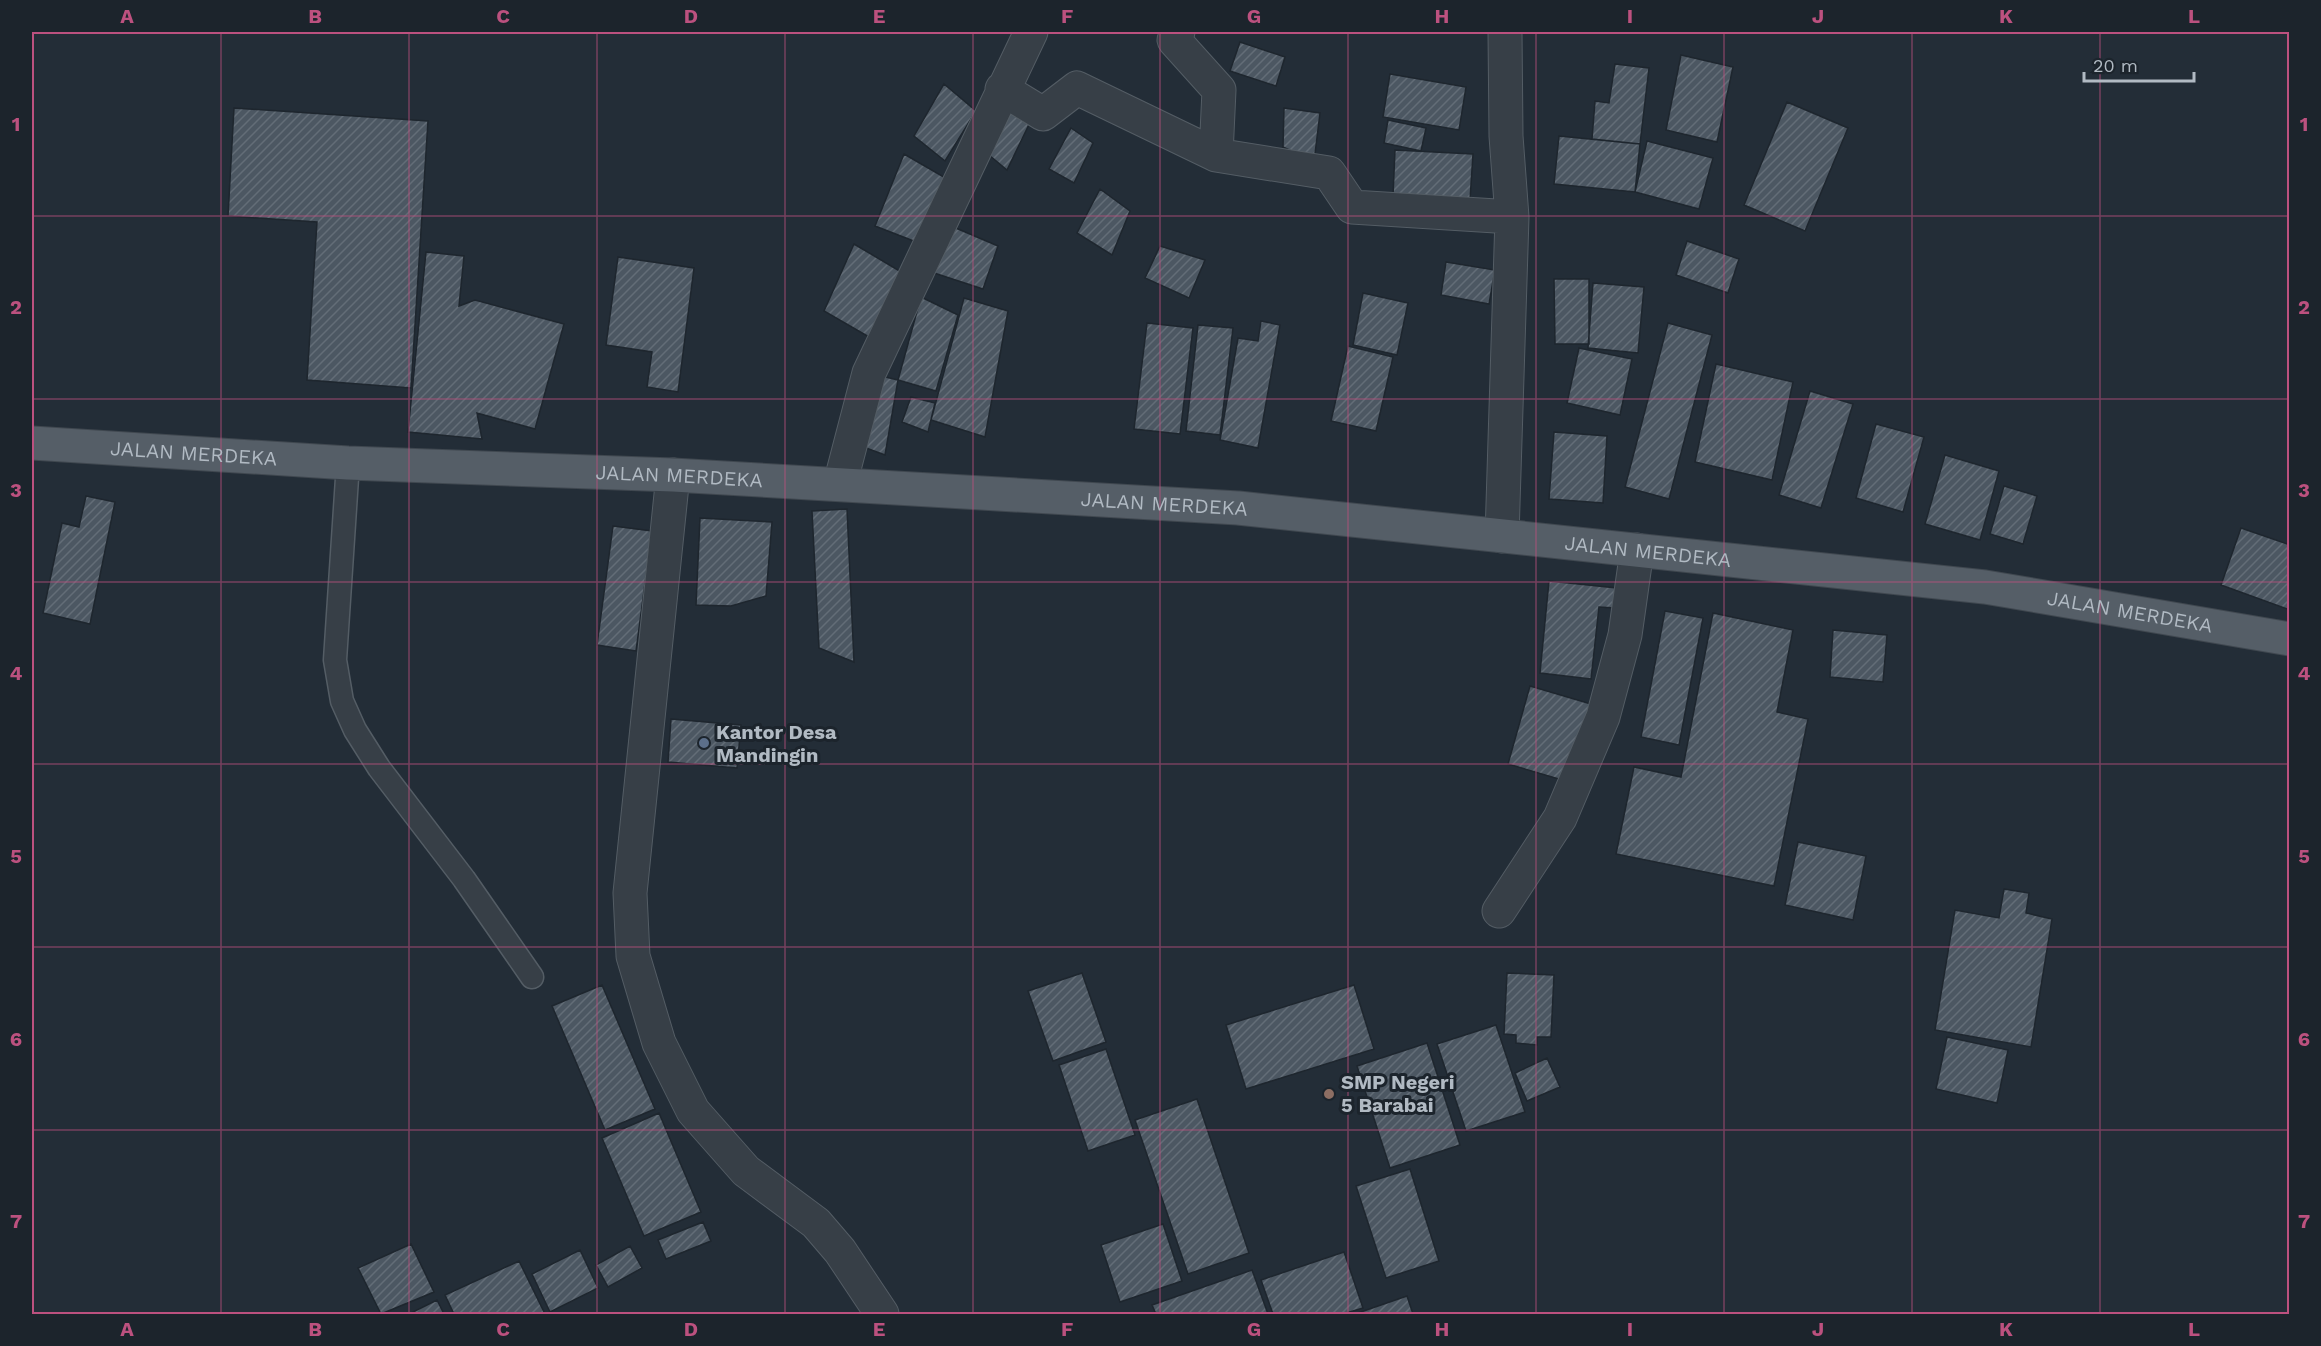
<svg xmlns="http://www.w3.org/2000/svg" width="2321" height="1346" viewBox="0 0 2321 1346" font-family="'Work Sans',sans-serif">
<defs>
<pattern id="building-hatch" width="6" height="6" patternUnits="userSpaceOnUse" patternTransform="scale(1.5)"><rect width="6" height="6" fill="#4c5762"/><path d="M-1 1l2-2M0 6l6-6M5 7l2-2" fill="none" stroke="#636d77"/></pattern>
</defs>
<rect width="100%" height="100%" fill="#232d37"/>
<path fill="url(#building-hatch)" stroke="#1e262e" stroke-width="1.5" d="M1240,42L1285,57L1276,86L1230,71Z
M1681,55L1733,67L1717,142L1666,130Z
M1615,64L1649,68L1640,144L1592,139L1595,101L1609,103Z
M1390,74L1466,87L1459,130L1383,117Z
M944,84L976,111L945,161L914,136Z
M1003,95L1035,112L1007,170L983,150Z
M1787,102L1848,128L1805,231L1744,205Z
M234,108L428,121L411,388L307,380L317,222L228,216Z
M1284,108L1320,113L1314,162L1283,147Z
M1388,120L1426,128L1421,151L1384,143Z
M1071,128L1093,143L1074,183L1049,169Z
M1559,136L1640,144L1635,192L1554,184Z
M1647,141L1713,158L1699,209L1635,192Z
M1395,150L1473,154L1470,200L1393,196Z
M904,154L949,180L924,245L875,226Z
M1100,189L1130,211L1112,255L1077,233Z
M944,223L998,246L983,289L928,271Z
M1687,241L1739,259L1728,293L1676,275Z
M854,244L908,276L869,337L824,311Z
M1160,246L1205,260L1189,298L1145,278Z
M426,252L464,256L459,306L475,300L564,324L535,429L477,413L482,439L408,432Z
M618,257L694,268L678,392L647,387L652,352L606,345Z
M1446,262L1495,270L1489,304L1441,295Z
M1554,279H1589V344H1555Z
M1593,283L1644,287L1638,353L1588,348Z
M1363,293L1408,303L1397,355L1353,345Z
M921,297L958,315L936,391L898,380Z
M964,298L1008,311L985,437L931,420Z
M1261,321L1280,325L1258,448L1220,440L1238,338L1258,341Z
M1147,323L1193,328L1180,434L1134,429Z
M1668,323L1712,335L1669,499L1625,487Z
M1198,325L1233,328L1220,435L1186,431Z
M1348,346L1393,357L1376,431L1331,421Z
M1579,348L1632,359L1620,415L1567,403Z
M1716,364L1793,382L1772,480L1695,462Z
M869,373L898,380L885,455L858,445Z
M1810,391L1853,404L1821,508L1779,495Z
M911,397L935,403L928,432L902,422Z
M1876,424L1924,437L1903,512L1856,498Z
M1554,432L1607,436L1603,503L1549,499Z
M1945,455L1999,471L1980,540L1925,524Z
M2004,486L2037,496L2023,544L1990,534Z
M86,496L115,502L90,624L43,613L62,523L79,527Z
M847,509L854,662L819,648L812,511Z
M700,518L772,522L766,596L731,606L696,605Z
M613,526L652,531L636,651L597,645Z
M2241,528L2290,545V610L2221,585Z
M1549,581L1617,588L1615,608L1599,607L1591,679L1540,673Z
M1665,611L1703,618L1679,745L1641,737Z
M1713,613L1793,630L1777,712L1808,719L1774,886L1616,854L1634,767L1681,777Z
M1833,630L1887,635L1883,682L1830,677Z
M1530,686L1591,704L1569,782L1508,764Z
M671,719L741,725L737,768L668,762Z
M1798,842L1866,856L1853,920L1785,905Z
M2004,889L2029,893L2026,913L2052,919L2031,1047L1935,1030L1955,910L1999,918Z
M1082,973L1106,1042L1053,1061L1028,991Z
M1507,973L1554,975L1551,1037H1537V1045L1516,1043V1035L1504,1034Z
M602,985L655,1109L605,1130L552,1006Z
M1354,985L1374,1049L1246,1089L1226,1025Z
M1496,1025L1525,1112L1466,1131L1437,1044Z
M1947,1037L2008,1050L1997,1103L1936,1089Z
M1427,1043L1460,1145L1390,1168L1357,1066Z
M1106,1049L1135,1135L1088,1151L1059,1065Z
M1547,1058L1560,1087L1527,1101L1515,1073Z
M1197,1099L1249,1253L1188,1274L1135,1120Z
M659,1113L701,1212L644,1236L602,1138Z
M1410,1169L1439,1261L1386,1278L1356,1186Z
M703,1222L711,1241L666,1259L658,1240Z
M1163,1224L1182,1281L1120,1302L1101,1245Z
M411,1244L434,1292L381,1314L358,1268Z
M630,1246L642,1268L608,1287L596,1265Z
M580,1250L598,1288L550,1312L532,1274Z
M1344,1252L1363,1308L1343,1314H1273L1261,1280Z
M519,1261L545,1314H454L445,1295Z
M1252,1270L1268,1314H1156L1152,1305Z
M1407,1296L1413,1314H1355Z
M437,1300L444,1314H409Z"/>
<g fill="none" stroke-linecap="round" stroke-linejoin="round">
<g stroke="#545d65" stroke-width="25">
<path id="service" d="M348,463L335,660L342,701L355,730L379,768L464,879L532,977"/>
</g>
<g stroke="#545d65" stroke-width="35">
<path id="minor" d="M1178,32L1174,40L1219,90L1216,155
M1002,89L1043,114L1077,88L1216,155L1329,173L1352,207L1512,217
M673,475L630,893L633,956L659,1043L693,1111L746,1171L816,1223L840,1251L882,1314
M840,484L869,373L1031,32
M1502,536L1512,217L1506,136L1505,32
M1499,911L1560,818L1603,717L1625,635L1637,550"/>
</g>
<g stroke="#404850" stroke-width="35">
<g id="primary">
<path id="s1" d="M32,443L348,463L673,475L1238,508L1985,587L2290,639"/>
</g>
</g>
<use href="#service" stroke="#373f47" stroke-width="22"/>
<use href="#minor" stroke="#373f47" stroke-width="33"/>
<use href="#primary" stroke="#555e67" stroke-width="33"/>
</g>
<path fill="none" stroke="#bc517f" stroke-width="1.5" stroke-opacity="0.55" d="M221,32V1314M409,32V1314M597,32V1314M785,32V1314M973,32V1314M1160,32V1314M1348,32V1314M1536,32V1314M1724,32V1314M1912,32V1314M2100,32V1314M32,216H2290M32,399H2290M32,582H2290M32,764H2290M32,947H2290M32,1130H2290"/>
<circle fill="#5c6f8a" stroke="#1c242c" stroke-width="2" cx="704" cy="743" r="6"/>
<circle fill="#8d6e63" stroke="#1c242c" stroke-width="2" cx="1329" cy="1094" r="6"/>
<g text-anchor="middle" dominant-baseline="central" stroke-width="6" stroke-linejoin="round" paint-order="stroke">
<g font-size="20" fill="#b1bac3" stroke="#1c242c">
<text stroke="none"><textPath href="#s1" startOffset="162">JALAN MERDEKA</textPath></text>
<text stroke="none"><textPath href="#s1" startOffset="648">JALAN MERDEKA</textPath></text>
<text stroke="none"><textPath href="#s1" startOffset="1134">JALAN MERDEKA</textPath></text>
<text stroke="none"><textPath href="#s1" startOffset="1620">JALAN MERDEKA</textPath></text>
<text stroke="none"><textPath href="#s1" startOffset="2106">JALAN MERDEKA</textPath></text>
</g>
<g font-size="20" font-weight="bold" fill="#b1bac3" stroke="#1c242c" text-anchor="start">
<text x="716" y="732">Kantor Desa<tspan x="716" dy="23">Mandingin</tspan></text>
<text x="1341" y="1082">SMP Negeri<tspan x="1341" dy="23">5 Barabai</tspan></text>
</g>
</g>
<rect width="2321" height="1346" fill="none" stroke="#1c242c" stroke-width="66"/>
<path d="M2084 72v9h110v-9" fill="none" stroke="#b1bac3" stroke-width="3"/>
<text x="2093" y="72" font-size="18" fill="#b1bac3" stroke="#1c242c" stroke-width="4.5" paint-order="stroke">20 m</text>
<rect x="33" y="33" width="2255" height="1280" fill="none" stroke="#bc517f" stroke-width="2"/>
<g font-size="20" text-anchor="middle" font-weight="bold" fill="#bc517f">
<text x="127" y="23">A</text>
<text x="315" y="23">B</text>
<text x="503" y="23">C</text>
<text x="691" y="23">D</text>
<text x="879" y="23">E</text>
<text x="1067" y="23">F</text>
<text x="1254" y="23">G</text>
<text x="1442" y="23">H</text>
<text x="1630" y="23">I</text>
<text x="1818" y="23">J</text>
<text x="2006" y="23">K</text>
<text x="2194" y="23">L</text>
<text x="16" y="131">1</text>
<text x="2304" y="131">1</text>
<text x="16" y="314">2</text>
<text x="2304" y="314">2</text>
<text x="16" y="497">3</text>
<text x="2304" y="497">3</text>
<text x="16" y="680">4</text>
<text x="2304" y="680">4</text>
<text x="16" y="863">5</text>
<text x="2304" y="863">5</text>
<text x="16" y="1046">6</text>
<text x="2304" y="1046">6</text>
<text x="16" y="1228">7</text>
<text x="2304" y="1228">7</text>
<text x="127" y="1336">A</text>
<text x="315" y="1336">B</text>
<text x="503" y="1336">C</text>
<text x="691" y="1336">D</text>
<text x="879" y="1336">E</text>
<text x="1067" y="1336">F</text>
<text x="1254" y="1336">G</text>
<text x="1442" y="1336">H</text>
<text x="1630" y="1336">I</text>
<text x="1818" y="1336">J</text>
<text x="2006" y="1336">K</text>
<text x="2194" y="1336">L</text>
</g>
</svg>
